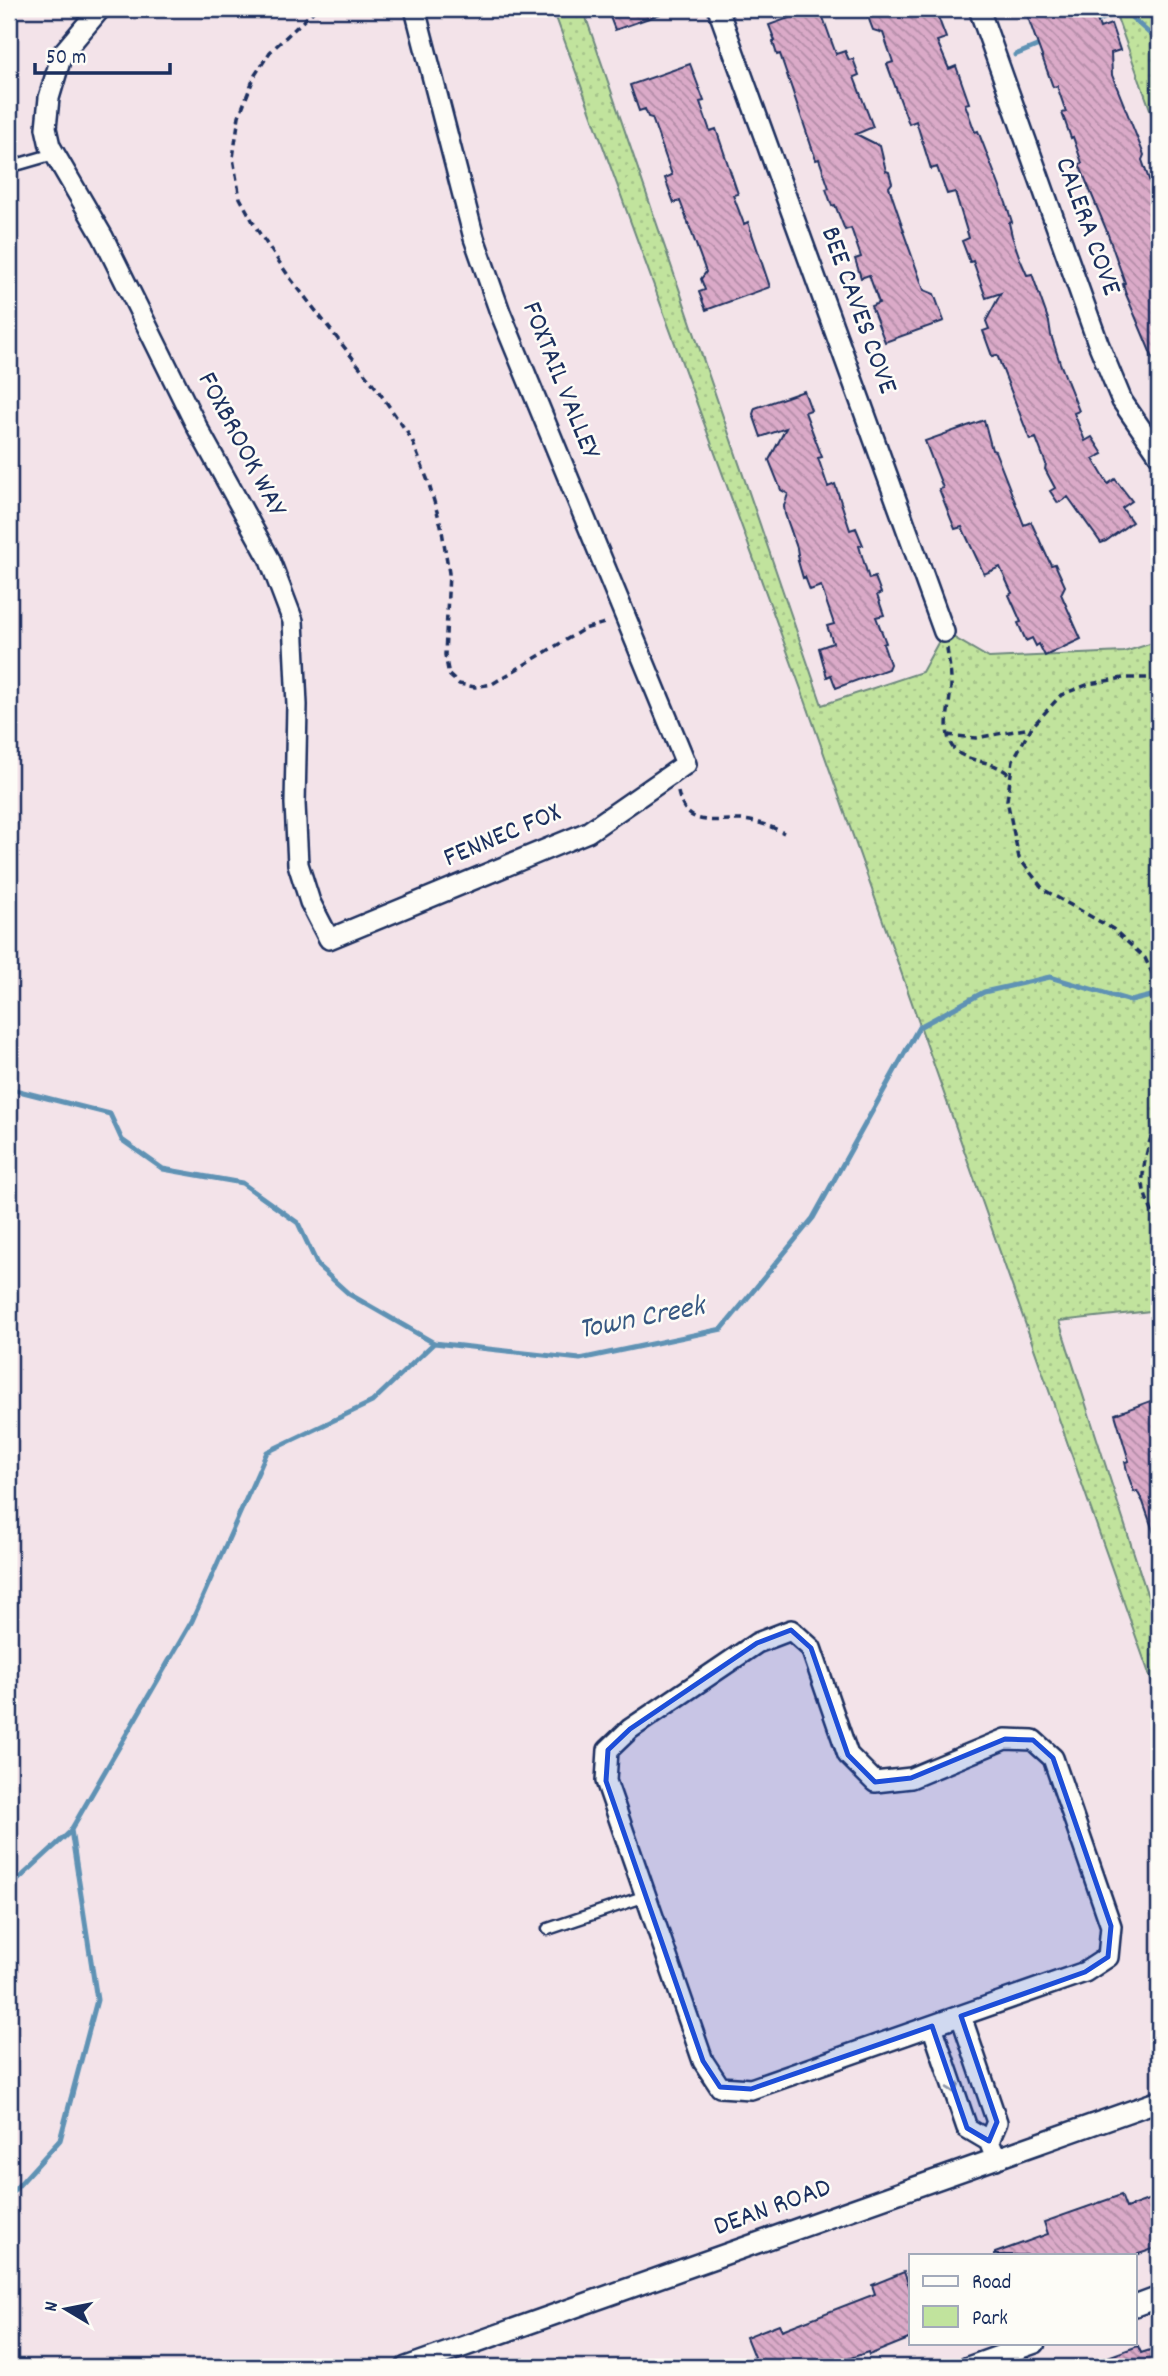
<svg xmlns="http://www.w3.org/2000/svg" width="1168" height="2376" viewBox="0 0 1168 2376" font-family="Dekko,sans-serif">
<defs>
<pattern id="green-dots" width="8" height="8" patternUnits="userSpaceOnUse" patternTransform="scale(1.75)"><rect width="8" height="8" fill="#c1e39d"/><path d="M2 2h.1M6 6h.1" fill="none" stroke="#a5c38a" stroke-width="1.8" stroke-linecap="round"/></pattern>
<pattern id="building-back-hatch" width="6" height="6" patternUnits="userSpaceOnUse" patternTransform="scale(1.75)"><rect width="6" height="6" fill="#dbaac8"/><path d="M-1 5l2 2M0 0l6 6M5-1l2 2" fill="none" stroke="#b18ba6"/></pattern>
</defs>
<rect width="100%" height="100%" fill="#f3e3e9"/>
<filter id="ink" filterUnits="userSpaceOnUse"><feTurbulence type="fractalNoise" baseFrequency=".0143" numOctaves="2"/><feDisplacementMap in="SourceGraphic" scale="14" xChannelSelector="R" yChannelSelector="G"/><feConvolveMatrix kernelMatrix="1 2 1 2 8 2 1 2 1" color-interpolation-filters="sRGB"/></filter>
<g filter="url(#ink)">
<path fill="url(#green-dots)" stroke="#6e897e" stroke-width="2" d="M553,9H583L822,705L922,672L944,632L989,658L1124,652L1159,641V1310L1059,1321L1159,1631V1702L805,700Z
M1114,9H1159V134Z"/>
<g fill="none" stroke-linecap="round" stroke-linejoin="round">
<path stroke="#5f92b4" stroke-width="5" d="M1092,23L1112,15L1130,16L1159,42
M1015,55L1044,43
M9,1087L11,1089L110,1114L122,1140L163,1169L242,1183L298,1223L318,1266L349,1294L434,1343L580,1359L722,1329L813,1218L919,1027L984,992L1050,977L1131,1001L1159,994
M9,1888L71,1831
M9,2196L60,2140L97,2000L71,1830L192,1621L267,1452L372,1402L434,1343"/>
</g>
<path fill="url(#building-back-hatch)" stroke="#1b2f5e" stroke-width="2" d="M607,9H669V11L615,30Z
M814,9H820L836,54L845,51L849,60L853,59L859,75L854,77L873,127L856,134L880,146L886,171L889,172L892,183L889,187L904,231H903L924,290L934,294L944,321L885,342L871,306L879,303L869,275L861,278L855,259L861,257L851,228L845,230L835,205L832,206L826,189L829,188L819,159L816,160L780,54L777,55L773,42L775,41L769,25Z
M865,9H935L946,38L937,41L949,69L956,66L969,103L965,104L975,132L978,131L1006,203L1012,222L1009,223L1012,236L1020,259L1027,275L1032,274L1049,322L1051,335L1060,363L1079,411L1074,413L1085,441L1092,437L1103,454L1093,459L1108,484L1115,479L1132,501L1122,508L1132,522L1106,541L1101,543L1068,497L1058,503L1050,491L1055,488L1045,469L1046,464L1036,438L1030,440L997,355L992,356L983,331L989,329L986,321L1001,293L986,298L973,261L970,262L962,241L969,238L955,192L947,194L937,167L931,169L916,121L909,124L887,64L893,62L883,33L873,30Z
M1025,9H1093L1100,28L1111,24L1120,50L1111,53L1112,75L1144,155L1142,160L1151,185L1154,184L1159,199V373L1125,292L1123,284L1125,283L1106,229L1079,164L1082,163L1073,137L1071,138L1062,113L1066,112L1057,86L1053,87Z
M690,64L704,101L700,102L710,131L716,129L738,194L733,195L744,224L748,222L770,287L706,310L699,292L705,290L701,279L706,272L683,209L680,201L674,203L665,178L672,175L652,118L648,117L645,109L639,111L630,85Z
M804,391L811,410L805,412L822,457L818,458L828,487L835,484L850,530L856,528L863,545L859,546L869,579L875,577L881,593L877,595L884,615L876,617L886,643L883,644L890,664L888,669L836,688L831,675L827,677L819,648L833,643L827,626L834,624L821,586L810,590L805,577L803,578L798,561H799L797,548L785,514L784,506L788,494L781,490L769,460L786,428L761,437L753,414L755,408Z
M984,420L992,450L995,451L1024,525L1031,522L1051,565L1055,564L1065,586L1061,594L1081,639L1045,656L1039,644L1036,646L1032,638L1026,641L1018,623L1021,622L1009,595L1012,593L1000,567L984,574L962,527L955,529L939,489L943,488L925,441Z
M1159,1398V1542H1157L1143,1502L1137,1491L1134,1492L1128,1475L1125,1462L1129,1461L1115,1414Z
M1121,2195L1126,2208L1159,2196V2247L1136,2255H995V2253L1048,2234L1044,2222Z
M904,2272L911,2291V2338L869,2355L868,2352L824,2367H758L746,2337L779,2324L782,2330L875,2294L872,2285Z
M1138,2346L1141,2353L1156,2348L1159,2357V2367H1086V2365Z"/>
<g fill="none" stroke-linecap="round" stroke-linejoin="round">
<g stroke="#1b2f5e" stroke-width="15">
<path id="lane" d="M9,167L54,154
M548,1929L646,1896"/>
</g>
<g stroke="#1b2f5e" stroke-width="24">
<path id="street" d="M100,9L62,54L49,98L46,128L50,146L103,237L197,427L269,558L293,621L297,705L295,804L298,864L310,902L329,939L588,832L686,764L500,312L474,238L415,9
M718,9L944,632
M979,9L1098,343L1122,401L1159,455
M791,1630L811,1648L848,1755L875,1782L911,1778L1005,1739L1033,1740L1053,1758L1111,1926L1108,1957L1085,1972L751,2089L720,2087L703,2061L606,1781L608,1750L630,1729L757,1643Z
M961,2016L997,2122L989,2141
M932,2026L967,2128L989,2141L996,2159
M1135,2306L1159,2297
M406,2367L1159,2101
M968,2367L1035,2343"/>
</g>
<path stroke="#1b2f5e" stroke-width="3.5" stroke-dasharray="7 5" stroke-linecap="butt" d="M316,9L270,52L255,75L239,116L233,158L240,198L258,231L290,278L377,389L411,438L428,481L441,525L449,573L445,655L449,675L459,684L475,687L492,684L584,629L608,622
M947,648C948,659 951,670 951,681C952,703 937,740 960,754C978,764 990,759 1010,775
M1159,678H1123L1089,684L1061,695L1031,728L1013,760L1007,800L1019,858L1044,890L1113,929L1145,958L1159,988
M947,735L976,738L1031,728
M678,792C686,829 713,819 741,820C757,821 770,826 784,833
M1159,1114C1152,1131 1141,1167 1143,1185C1145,1199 1153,1213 1159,1226"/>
<use href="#lane" stroke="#fdfcf7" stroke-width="10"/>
<use href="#street" stroke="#fdfcf7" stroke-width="19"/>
</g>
<defs><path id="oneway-chevron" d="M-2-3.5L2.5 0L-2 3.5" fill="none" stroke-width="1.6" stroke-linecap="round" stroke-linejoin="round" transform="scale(1.75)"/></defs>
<use stroke="#8c96aa" href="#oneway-chevron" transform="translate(954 2089) rotate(71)"/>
</g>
<path fill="#1d4ed8" fill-opacity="0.2" stroke="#1d4ed8" stroke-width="5" stroke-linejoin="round" d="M791,1630L811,1648L848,1755L875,1782L911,1778L1005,1739L1033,1740L1053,1758L1111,1926L1108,1957L1085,1972L961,2016L997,2122L989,2141L967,2128L932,2026L751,2089L720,2087L703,2061L606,1781L608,1750L630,1729L757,1643Z"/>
<g text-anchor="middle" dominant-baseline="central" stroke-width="5" stroke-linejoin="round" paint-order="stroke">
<g font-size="28" fill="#1b2f5e" stroke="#fdfcf7">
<text transform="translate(1086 227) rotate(70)">CALERA COVE</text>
<text transform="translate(857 311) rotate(70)">BEE CAVES COVE</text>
<text transform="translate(559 381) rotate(68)">FOXTAIL VALLEY</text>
<text transform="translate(240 445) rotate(62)">FOXBROOK WAY</text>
<text transform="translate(503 837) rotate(-23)">FENNEC FOX</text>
<text transform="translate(773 2209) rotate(-20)">DEAN ROAD</text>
</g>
<g font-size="30" font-style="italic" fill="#375882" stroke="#fdfcf7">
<text transform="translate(642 1320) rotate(-11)">Town Creek</text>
</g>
</g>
<rect width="1168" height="2376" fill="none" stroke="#fdfcf7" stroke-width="35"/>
<rect x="18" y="18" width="1133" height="2341" fill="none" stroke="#1b2f5e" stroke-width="2.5" filter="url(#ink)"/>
<rect x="909" y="2254" width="228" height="91" fill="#fdfcf7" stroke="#a3aaba" stroke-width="2"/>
<rect x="923" y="2276" width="35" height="10" fill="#fdfcf7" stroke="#a3aaba" stroke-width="2"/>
<text x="972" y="2288" font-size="21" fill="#1b2f5e">Road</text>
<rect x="923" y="2306" width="35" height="21" fill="#c1e39d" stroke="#a3aaba" stroke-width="2"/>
<text x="972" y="2324" font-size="21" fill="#1b2f5e">Park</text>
<g transform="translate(66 2309) rotate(280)" stroke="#fdfcf7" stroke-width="5" paint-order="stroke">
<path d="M0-5L12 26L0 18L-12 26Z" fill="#1b2f5e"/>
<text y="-10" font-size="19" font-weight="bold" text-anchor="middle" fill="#1b2f5e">N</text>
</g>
<path d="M35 63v10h135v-10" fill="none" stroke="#1b2f5e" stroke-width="3.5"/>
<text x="46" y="63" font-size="21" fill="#1b2f5e" stroke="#fdfcf7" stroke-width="5" paint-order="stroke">50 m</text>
</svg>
